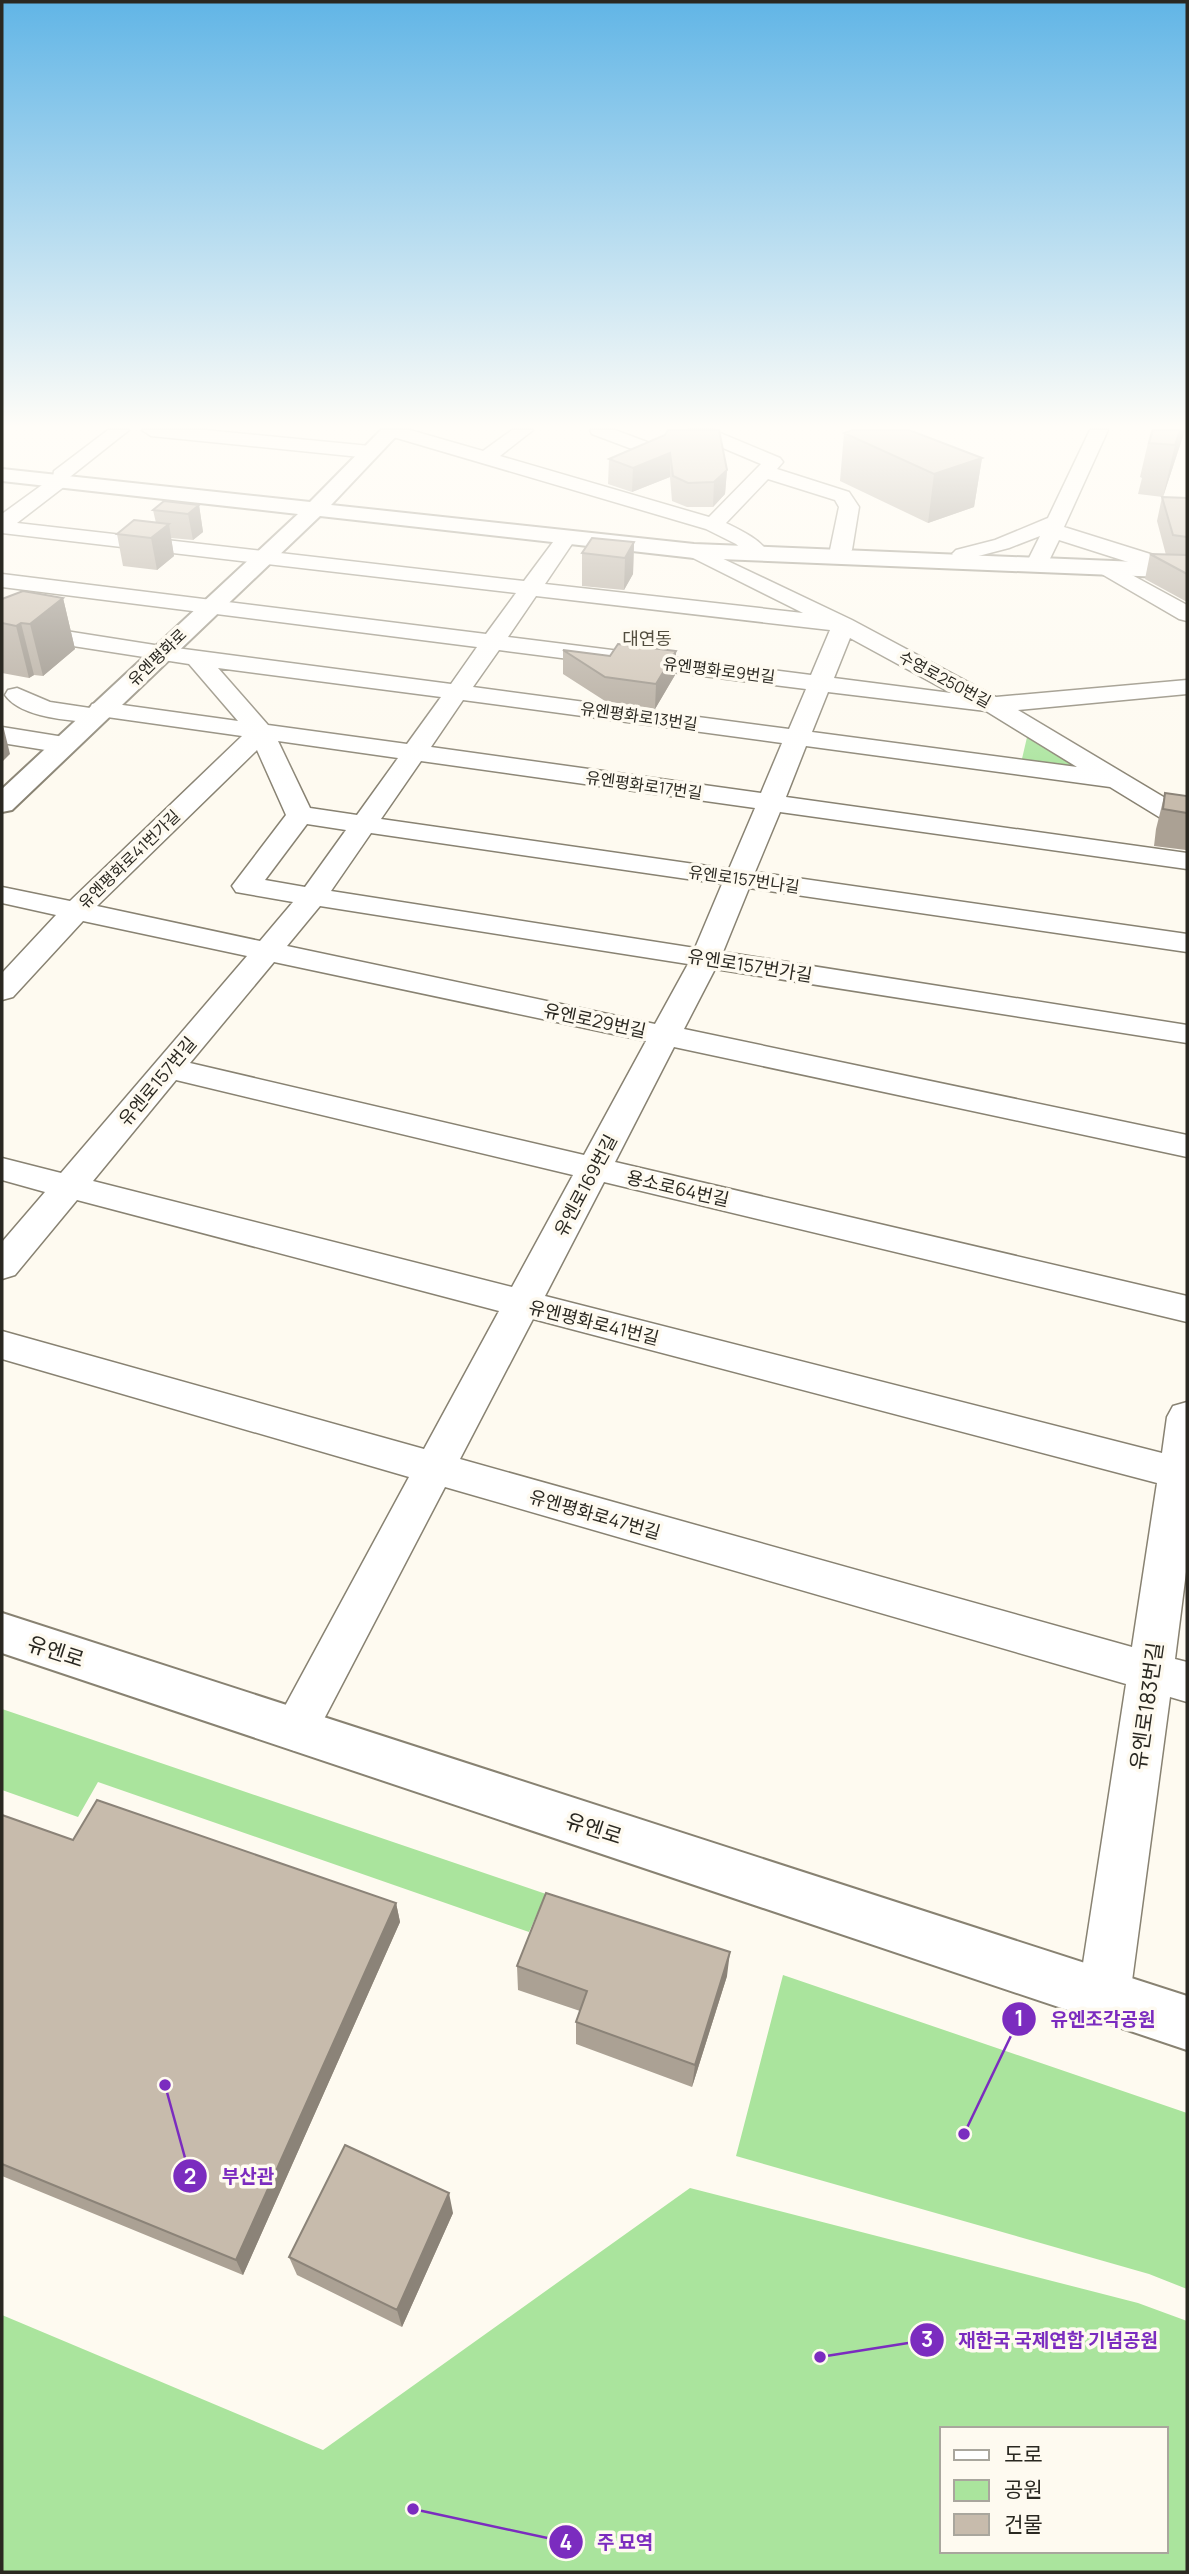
<svg xmlns="http://www.w3.org/2000/svg" width="1189" height="2574" viewBox="0 0 1189 2574" font-family="Manrope,'Noto Sans KR',sans-serif">
<rect width="100%" height="100%" fill="#fefaf0"/>
<path fill="#aae49d" fill-rule="evenodd" d="M1028,733L1095,774L1021,763Z
M2,1709L546,1894L529,1932L98,1782L78,1817L2,1790Z
M783,1975L1187,2113V2289L1149,2274L736,2156Z
M690,2188L1138,2303L1187,2321V2572H2V2315L323,2450ZM942,2429H1166V2551H942Z"/>
<g fill="none" stroke-linecap="round" stroke-linejoin="round">
<g stroke="#888272" stroke-width="3">
<path id="minor" d="M108,430H129L66,480L65,486L17,523L524,581L559,534H573L576,538L545,584L803,613L687,555L683,551L687,547L694,545L852,620L996,697L1187,680V694L1018,710L1187,811V830L1177,828L1110,787L806,746L786,797L1187,853V869L780,812L755,872L1187,934V952L749,888L723,952L1187,1025V1043L715,969L684,1029L1187,1135V1157L674,1047L615,1162L1187,1296V1322L604,1182L545,1296L1162,1453L1167,1417L1173,1406L1187,1402V1564L1175,1659L1187,1662V1702L1170,1697L1130,1996L1122,2014L1104,2022L1086,2014L1078,1996L1126,1684L445,1487L311,1744L295,1751L279,1744L272,1730L409,1477L2,1359V1331L424,1449L499,1311L77,1200L15,1275L2,1279V1242L45,1192L2,1180V1158L61,1173L247,956L83,921L13,997L2,1000V973L56,915L2,903V887L70,901L242,736L107,717L104,721L95,723C69,720 21,718 5,695L8,690L17,688L50,702L90,708L92,704L101,702L238,721L189,664L2,635V621L161,646L451,684L477,647L2,587V574L486,634L516,593L2,533V514L53,477L54,471ZM536,596L830,630L811,675L508,637ZM850,638L951,693L834,678ZM499,650L806,689L789,729L473,687ZM218,668L441,697L407,744L268,725ZM828,692L986,711L1077,767L812,732ZM463,700L782,743L761,793L431,747ZM278,741L398,758L357,815L310,808ZM257,750L286,815L232,886L236,892L293,902L260,941L97,906ZM421,761L755,808L729,869L381,819ZM307,824L346,830L305,887L265,880ZM371,833L722,884L695,948L331,891ZM320,906L688,964L655,1024L287,946ZM274,962L646,1041L584,1155L190,1063ZM176,1080L573,1175L512,1287L93,1181ZM533,1319L1157,1483L1132,1647L460,1459Z
M142,430H205L370,446L380,452L370,458L151,436Z
M381,430H410L483,451L512,430H533L500,456L709,517L761,464L690,434L688,430H713L780,458L783,462L777,469L849,492L859,507L852,550L848,554H834L830,550L839,507L835,500L768,479L726,523C742,531 758,538 769,553L765,557H751L736,544L706,529L383,434Z
M590,430H615L663,448L666,452L663,456L634,469H620L617,465L620,461L640,452L592,434Z
M1090,430H1108L1064,527L1163,558L1166,563L1163,568H1147L1059,540L1045,569H1029L1026,564L1040,536L1009,548L963,560L956,558L952,554L956,550L995,540L1048,518Z
M1108,562L1187,605V621L1179,619L1100,573L1097,568L1100,563Z
M2,727L64,737L73,740L77,745L73,750L64,753L2,743Z"/>
</g>
<g stroke="#888272" stroke-width="4">
<path id="major" d="M381,430H402L331,505L694,544L1187,564V578L694,558L320,516L12,810L2,812V789L298,514L2,481V469L310,502Z
M2,1613L1187,1996V2050L2,1653Z"/>
</g>
<use href="#minor" fill="#fff" fill-rule="evenodd"/>
<use href="#major" fill="#fff" fill-rule="evenodd"/>
</g>
<path fill="#aba194" d="M1151,430H1185L1163,497L1138,494L1142,478L1140,477Z
M844,433L982,458L974,507L928,523L840,481Z
M665,435L727,470L725,494L713,507H687L672,501L670,477L632,492L608,484L609,459Z
M1162,497L1187,498V602L1145,579L1150,554L1166,555L1157,521Z
M199,505L203,532L193,540L171,538L174,556L157,570L123,566L117,534L156,523L153,510Z
M634,542L633,574L624,590L582,586V553Z
M63,598L75,649L43,676L34,675L29,678L2,673V599Z
M563,650L610,656L676,651L675,675L655,709L605,701L563,674Z
M1165,793L1187,796V845L1186,850L1154,846L1156,829Z
M2,1815L73,1840L396,1903L400,1922L243,2275L2,2176Z
M517,1966L727,1976L692,2087L576,2044V2022L580,2011L518,1990Z
M453,2213L402,2327L297,2275L289,2257Z"/>
<path fill="#8b8378" d="M1180,430H1185L1163,497L1175,445Z
M670,453V477L632,492L633,468Z
M982,458L974,507L928,523L934,474Z
M727,470L725,494L713,507L714,482Z
M199,505L203,532L193,540L188,514Z
M169,524L174,556L157,570L151,538Z
M634,542L633,574L624,590L625,558Z
M63,598L75,649L43,676L30,624Z
M21,623L34,675L29,678L16,626Z
M676,651L675,675L655,709L656,684Z
M2,721L10,754L2,762Z
M396,1903L400,1922L243,2275L236,2260Z
M730,1952L727,1976L692,2087L695,2065Z
M449,2193L453,2213L402,2327L397,2310Z"/>
<path fill="#c7bbac" stroke="#8b8378" stroke-width="2" d="M668,430H719L727,470L714,482L688,483L673,476L670,453L633,468L609,459L665,435Z
M852,430H909L982,458L934,474L844,433Z
M1153,430H1180L1175,445L1149,443Z
M1162,497L1187,498V537L1173,535Z
M164,501L199,505L188,514L153,510Z
M134,520L169,524L151,538L117,534Z
M592,538L634,542L625,558L582,553Z
M1150,554L1187,555V574Z
M23,591L63,598L30,624L21,623L16,626L2,623V599Z
M618,644L676,651L656,684L605,677L563,650L610,656Z
M1165,793L1187,796V813L1163,809Z
M97,1800L396,1903L236,2260L2,2164V1815L73,1840Z
M546,1893L730,1952L695,2065L576,2022L587,1991L517,1966Z
M345,2145L449,2193L397,2310L289,2257Z"/>
<linearGradient id="sky" x2="0" y2="1"><stop stop-color="#61b5e6"/><stop offset="0.54" stop-color="#fffdf8"/><stop offset="1" stop-color="#fffdf8" stop-opacity="0"/></linearGradient>
<rect width="1189" height="790" fill="url(#sky)"/>
<g text-anchor="middle" dominant-baseline="central" stroke-width="7" stroke-linejoin="round" paint-order="stroke">
<g font-size="16" fill="#2a2821" stroke="#fefaf0">
<text transform="translate(157 657) rotate(-44)">유엔평화로</text>
<text transform="translate(719 670) rotate(7)">유엔평화로9번길</text>
<text transform="translate(945 679) rotate(28)">수영로250번길</text>
<text transform="translate(639 716) rotate(8)">유엔평화로13번길</text>
<text transform="translate(644 785) rotate(8)">유엔평화로17번길</text>
<text transform="translate(129 859) rotate(-44)">유엔평화로41번가길</text>
<text transform="translate(744 879) rotate(8)">유엔로157번나길</text>
</g>
<g font-size="18" fill="#524d3e" stroke="#fefaf0">
<text x="647" y="638">대연동</text>
</g>
<g font-size="18" fill="#2a2821" stroke="#fefaf0">
<text transform="translate(750 965) rotate(9)">유엔로157번가길</text>
<text transform="translate(595 1020) rotate(12)">유엔로29번길</text>
<text transform="translate(157 1081) rotate(-50)">유엔로157번길</text>
<text transform="translate(585 1185) rotate(-62)">유엔로169번길</text>
<text transform="translate(678 1188) rotate(13)">용소로64번길</text>
<text transform="translate(594 1322) rotate(14)">유엔평화로41번길</text>
<text transform="translate(595 1514) rotate(16)">유엔평화로47번길</text>
</g>
<g font-size="21" fill="#2a2821" stroke="#fefaf0">
<text transform="translate(56 1651) rotate(18)">유엔로</text>
<text transform="translate(1146 1706) rotate(-82)">유엔로183번길</text>
<text transform="translate(594 1828) rotate(18)">유엔로</text>
</g>
</g>
<path fill="none" stroke="#7b2cbf" stroke-width="2.5" d="M964 2134L1019 2019M165 2085L190 2176M820 2357L927 2340M413 2509L566 2542"/>
<g fill="#7b2cbf" stroke="#fefaf0" stroke-width="2.5">
<circle cx="964" cy="2134" r="7"/>
<circle cx="165" cy="2085" r="7"/>
<circle cx="820" cy="2357" r="7"/>
<circle cx="413" cy="2509" r="7"/>
<circle cx="1019" cy="2019" r="18"/>
<circle cx="190" cy="2176" r="18"/>
<circle cx="927" cy="2340" r="18"/>
<circle cx="566" cy="2542" r="18"/>
</g>
<g font-size="21" text-anchor="middle" font-weight="bold" fill="#fff">
<text x="1019" y="2026">1</text>
<text x="190" y="2184">2</text>
<text x="927" y="2347">3</text>
<text x="566" y="2550">4</text>
</g>
<g font-size="19" text-anchor="middle" font-weight="bold" fill="#7b2cbf" stroke="#fefaf0" stroke-width="7" stroke-linejoin="round" paint-order="stroke">
<text x="1103" y="2026">유엔조각공원</text>
<text x="248" y="2183">부산관</text>
<text x="1058" y="2347">재한국 국제연합 기념공원</text>
<text x="625" y="2549">주 묘역</text>
</g>
<rect width="1189" height="2574" fill="none" stroke="#2a2821" stroke-width="7"/>
<rect x="940" y="2427" width="228" height="126" fill="#fefaf0" stroke="#a9a69d" stroke-width="2"/>
<rect x="954" y="2450" width="35" height="10" fill="#ffffff" stroke="#a9a69d" stroke-width="2"/>
<text x="1004" y="2462" font-size="21" fill="#2a2821">도로</text>
<rect x="954" y="2480" width="35" height="21" fill="#aae49d" stroke="#a9a69d" stroke-width="2"/>
<text x="1004" y="2497" font-size="21" fill="#2a2821">공원</text>
<rect x="954" y="2514" width="35" height="21" fill="#c7bbac" stroke="#a9a69d" stroke-width="2"/>
<text x="1004" y="2532" font-size="21" fill="#2a2821">건물</text>
</svg>
